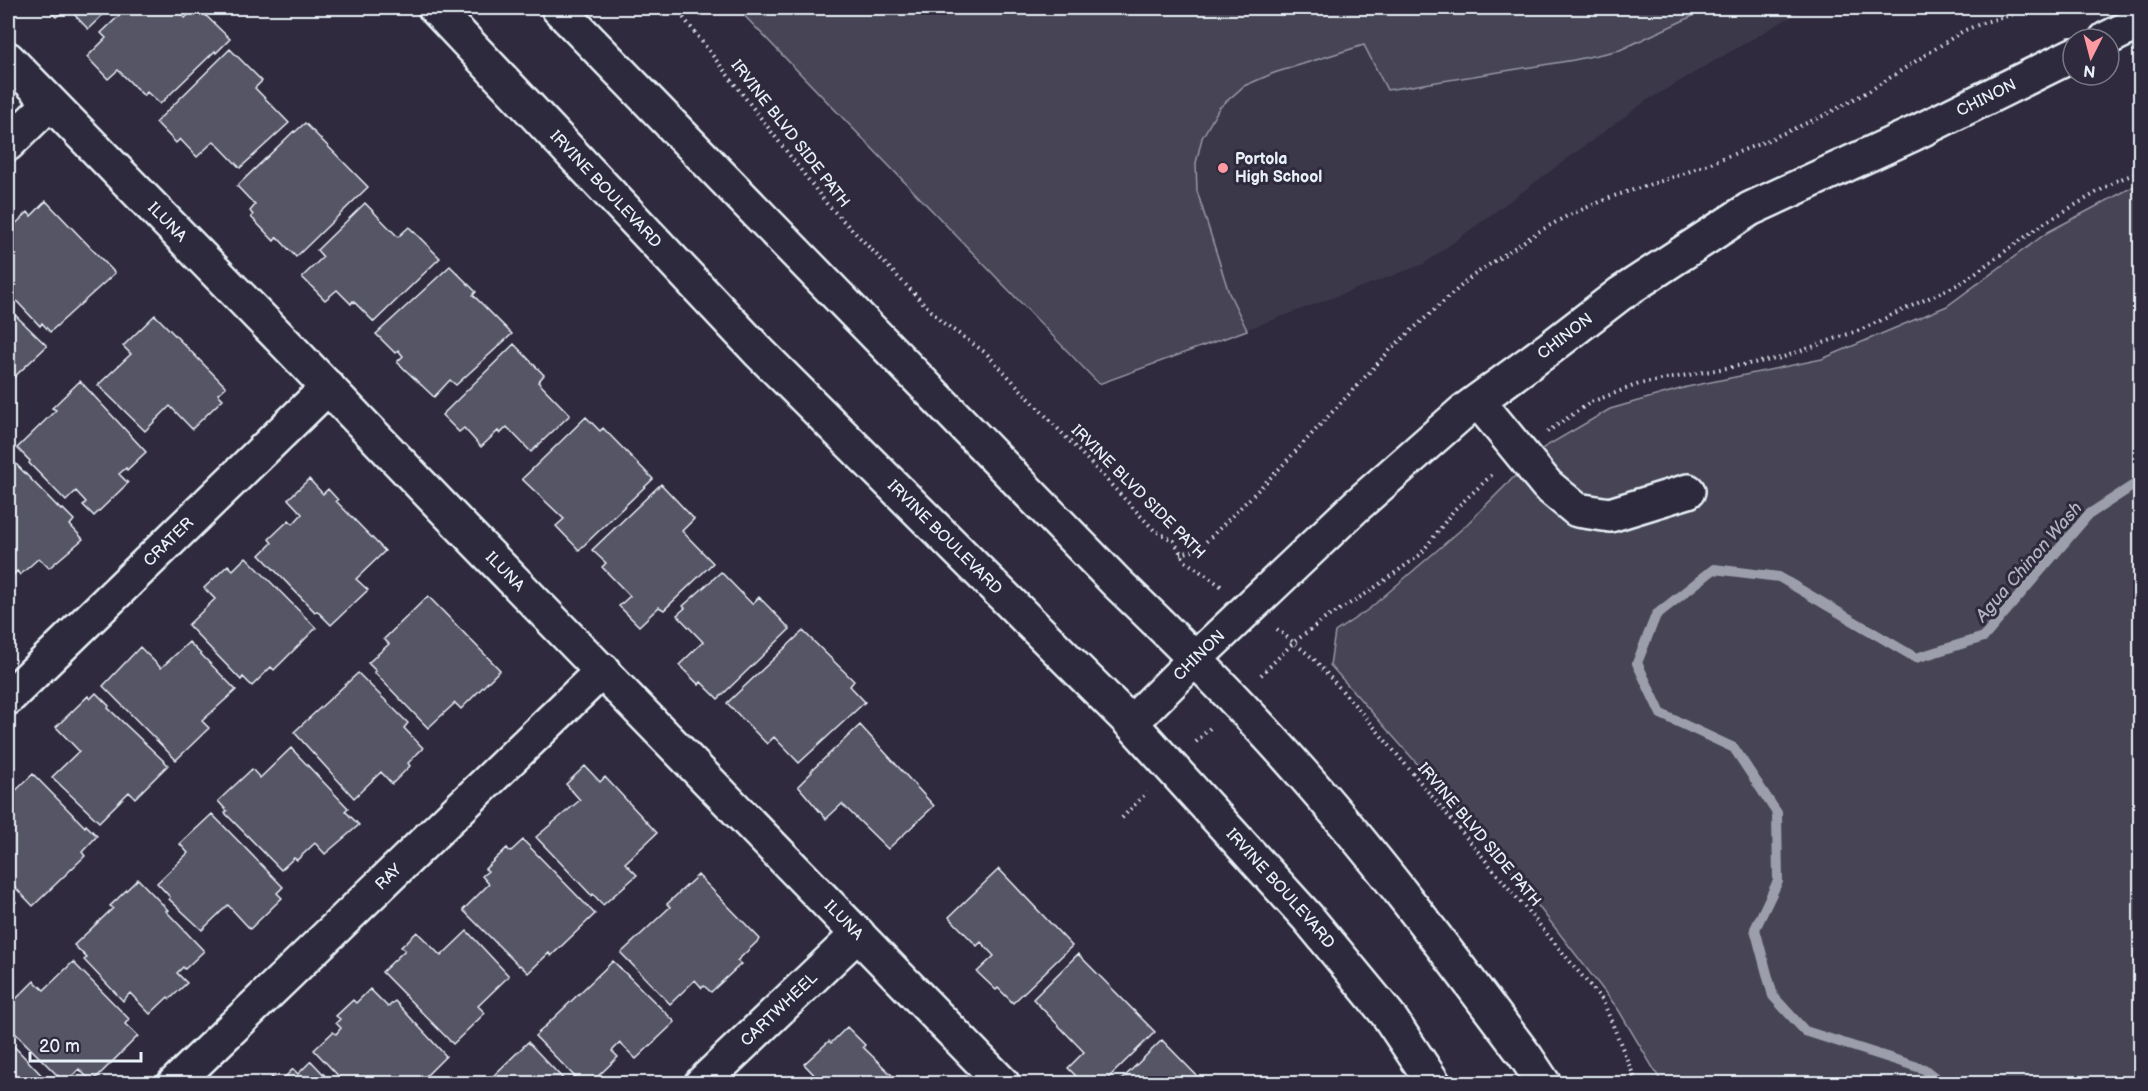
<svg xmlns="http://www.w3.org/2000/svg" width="2148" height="1091" viewBox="0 0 2148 1091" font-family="'Balsamiq Sans',sans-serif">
<rect width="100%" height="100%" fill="#2f2a3d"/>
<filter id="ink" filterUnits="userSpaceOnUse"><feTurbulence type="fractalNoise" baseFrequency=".0167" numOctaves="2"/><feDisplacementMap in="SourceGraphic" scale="12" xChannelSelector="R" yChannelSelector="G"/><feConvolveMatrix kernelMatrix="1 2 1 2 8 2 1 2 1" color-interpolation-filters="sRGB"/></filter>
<g filter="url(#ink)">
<path fill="#3b3749" d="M737,8H1810L1785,20L1646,101L1424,264L1099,384Z"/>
<path fill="#464455" stroke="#979aa6" stroke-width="1.5" d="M737,8H1710L1620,50L1574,60L1387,90L1364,45L1274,73L1244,86L1219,108L1202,138L1196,163L1197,191L1229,293L1247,330L1099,384Z
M2140,183V1083H1662L1618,1009L1504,862L1330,665L1335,632L1369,609L1464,527L1543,448L1610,409L1687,387L1822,359L1947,306L2048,232Z"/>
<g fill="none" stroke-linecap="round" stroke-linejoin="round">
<path stroke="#9c9fab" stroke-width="10" d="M1943,1084L1924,1069L1805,1031L1773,996L1755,929L1778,881L1777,813L1734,748L1661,714L1637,663L1656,615L1714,569L1779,577L1916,658L1984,637L2088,515L2140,481"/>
</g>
<path fill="#575565" stroke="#e8f1f8" stroke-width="1.5" d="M47,8H67L56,17Z
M68,8H110L88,29Z
M127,8H175L185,18L196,8H198L230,39L216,53L215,51L160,104L147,92L144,96L118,70L108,79L87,57L106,38L101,33Z
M230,49L262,81L255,88L289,123L240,168L214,141L197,157L180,139L176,143L156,122Z
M305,123L368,187L296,257L277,237L274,241L251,217L253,215L250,211L255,205L237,186L294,131L295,132Z
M46,201L115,273L50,332L42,323L40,326L8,292V251L15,245L8,238V231L28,212L31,216Z
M365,203L398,237L409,227L440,258L374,322L353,301L351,304L337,290L325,300L302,277L323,257L317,250Z
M450,266L476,292L473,295L512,334L456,385L450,380L434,397L397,362L403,356L398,350L395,353L376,334Z
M8,308L47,346L12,379L8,373Z
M155,315L226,387L218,394L223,399L192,429L170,406L145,431L98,385L131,354L123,346Z
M514,344L544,375L538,382L570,415L531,452L507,427L500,434L498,431L481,447L464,428L459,432L442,415Z
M80,381L146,452L127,470L126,468L119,474L128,483L94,516L83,505L86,502L76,491L66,501L29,463L30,461L17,448L56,410L52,408Z
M586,417L600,431L603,428L653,479L579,550L556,526L564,519L522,479Z
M15,463L61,510L63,509L74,520L70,525L83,539L49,568L39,558L20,575L17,571L8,580V469Z
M309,479L323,494L328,489L338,500L336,501L385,551L356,579L368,590L331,625L317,611L315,612L260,555L272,543L269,539L289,520L293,524L302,514L288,499Z
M661,484L694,519L682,531L713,563L664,610L659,607L639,626L619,606L630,596L602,567L606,563L592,550Z
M246,557L316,628L274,670L271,667L252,686L243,677L241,680L188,625L215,599L204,588L228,565L233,570Z
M721,572L752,604L759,597L790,629L718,699L701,682L699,685L679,665L703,642L677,615L685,608L683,606Z
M428,596L500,670L461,709L455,703L428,728L374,672L376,671L368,663L389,644L384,639Z
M803,631L854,681L850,686L865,702L799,763L774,737L767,744L727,703Z
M189,642L236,690L202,721L209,728L176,760L103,686L140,647L161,668Z
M358,673L408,723L404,728L423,748L408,763L410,766L392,784L381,772L354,798L294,732Z
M96,693L109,706L108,708L168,765L135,798L129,792L99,822L52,777L79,751L56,727L88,696L90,699Z
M860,725L934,806L888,849L842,804L826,819L798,786L812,772L811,771Z
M291,748L348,808L345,811L359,825L325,854L315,843L297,860L294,858L281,870L225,813L227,811L218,801L252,769L260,778Z
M585,766L600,782L605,777L657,833L625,863L637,875L603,905L593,894L592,896L536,837L580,800L566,784Z
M33,774L85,827L86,825L97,836L82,852L85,856L33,906L8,880V798Z
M212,814L283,887L277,893L282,898L250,929L228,905L202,930L169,899L170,897L157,883L188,853L180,844Z
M523,840L595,914L551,956L549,953L528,973L520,965L519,966L463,910L489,884L482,876L488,871L485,869L507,848L510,852Z
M999,869L1072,946L1013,1003L998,988L996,990L977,972L994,956L981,942L977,946L949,917Z
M698,875L760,939L737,961L741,964L711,992L704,986L702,988L695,980L670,1004L621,953L670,907L667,904Z
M138,879L168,910L166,911L204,951L185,969L183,967L177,973L187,983L170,999L168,997L150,1014L130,993L123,1001L84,960L87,958L74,945L113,908L110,906Z
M8,894L16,902L8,910Z
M467,931L509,976L478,1006L485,1013L453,1044L382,972L405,950L401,947L417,932L441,956Z
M1078,954L1155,1032L1102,1084H1084L1068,1068L1084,1052L1033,999Z
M613,961L675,1022L636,1059L620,1043L612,1051L618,1057L590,1084H582L535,1036Z
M73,962L129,1019L125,1024L138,1036L92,1082L79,1069L65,1083L8,1026L10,1024L8,1022V1007L34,981L44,990Z
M370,989L388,1007L395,1001L446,1056L418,1084H346L314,1050L333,1032L336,1034L341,1028L336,1023L340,1019L336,1016L353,1000L356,1003Z
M847,1027L865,1045L863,1047L901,1084H817L820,1081L804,1064L829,1041L831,1043Z
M8,1040L50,1084H8Z
M1162,1040L1205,1084H1117Z
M528,1042L568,1084H485Z
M311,1061L333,1084H266L272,1077L279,1083L293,1069L298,1074Z"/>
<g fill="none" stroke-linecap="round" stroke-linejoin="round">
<g stroke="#e8f1f8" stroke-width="38">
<g id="minor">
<path d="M2106,39L2140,22"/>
<path id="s1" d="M8,59L289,347L450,515L1003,1084"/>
<path d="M8,144L50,103"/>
<path d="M1478,401L1547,485L1577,510L1610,515L1688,491"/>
<path id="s2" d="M8,698L328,387"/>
<path id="s3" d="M1131,723L1196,658L1355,507L1465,410L1550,348L1620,294L1750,209L1913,134L2073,55"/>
<path id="s4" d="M174,1084L603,670"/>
<path id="s5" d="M701,1084L858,934"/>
</g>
</g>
<g stroke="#e8f1f8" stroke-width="38">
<g id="major">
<path id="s6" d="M435,8L758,351L1131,723L1308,918L1388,1015L1434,1084"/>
<path d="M558,8L1116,582C1180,643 1242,705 1300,771C1381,862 1453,960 1526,1057L1544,1084"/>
</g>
</g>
<path stroke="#e8f1f8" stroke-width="4" stroke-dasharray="1.5 4.5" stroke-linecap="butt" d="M676,8L827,204L942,322L986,353L1154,530L1174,541L1185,561L1221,586
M1547,432L1591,402L1639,384L1781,358L1860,330L1961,283L2046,222L2118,180L2140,172
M1180,554L1197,550L1212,536L1281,467L1393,347L1471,277L1538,232L1567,216L1614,196L1680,175L1759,144L1825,115L1869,91L1963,31L1985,22L2037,8
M1277,629L1314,659L1369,721L1603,1001L1637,1084
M1261,675L1294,642L1326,618L1367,593L1420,555L1454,510L1494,473
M1196,742L1212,726
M1122,818L1147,792"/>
<use href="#minor" stroke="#2f2a3d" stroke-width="33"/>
<use href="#major" stroke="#2f2a3d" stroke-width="33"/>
</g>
</g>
<circle fill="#ff9aa2" stroke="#2f2a3d" stroke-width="2" cx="1223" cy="168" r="6"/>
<g text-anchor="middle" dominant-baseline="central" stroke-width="6" stroke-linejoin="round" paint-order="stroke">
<g font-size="16" fill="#e8f1f8" stroke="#2f2a3d">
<text stroke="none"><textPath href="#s3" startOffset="1068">CHINON</textPath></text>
<text transform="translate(790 134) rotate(52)">IRVINE BLVD SIDE PATH</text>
<text stroke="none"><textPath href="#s6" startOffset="249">IRVINE BOULEVARD</textPath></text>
<text stroke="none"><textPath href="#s1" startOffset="228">ILUNA</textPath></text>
<text stroke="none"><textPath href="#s3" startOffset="582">CHINON</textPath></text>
<text transform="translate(1138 492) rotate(45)">IRVINE BLVD SIDE PATH</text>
<text stroke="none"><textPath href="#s6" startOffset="735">IRVINE BOULEVARD</textPath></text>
<text stroke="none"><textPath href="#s2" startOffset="224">CRATER</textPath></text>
<text stroke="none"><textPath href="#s1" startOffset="714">ILUNA</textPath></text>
<text stroke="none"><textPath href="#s3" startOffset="96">CHINON</textPath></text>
<text transform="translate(1479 835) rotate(50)">IRVINE BLVD SIDE PATH</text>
<text stroke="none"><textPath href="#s4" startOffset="298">RAY</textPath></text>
<text stroke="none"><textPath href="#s6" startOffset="1221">IRVINE BOULEVARD</textPath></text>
<text stroke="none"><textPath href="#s1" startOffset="1200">ILUNA</textPath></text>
<text stroke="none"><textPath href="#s5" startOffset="108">CARTWHEEL</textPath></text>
</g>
<g font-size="16" font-weight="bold" fill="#e8f1f8" stroke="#2f2a3d" text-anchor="start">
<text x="1235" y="159">Portola<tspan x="1235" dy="18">High School</tspan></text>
</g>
<g font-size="18" font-style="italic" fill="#afb4be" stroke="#2f2a3d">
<text transform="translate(2029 562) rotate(-49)">Agua Chinon Wash</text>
</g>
</g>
<rect width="2148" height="1091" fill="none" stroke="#2f2a3d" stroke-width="30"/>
<rect x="15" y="15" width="2118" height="1061" fill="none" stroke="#e8f1f8" stroke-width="2" filter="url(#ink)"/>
<g transform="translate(2091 57) rotate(186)"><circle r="28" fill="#2f2a3d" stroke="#797a88" stroke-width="1.5"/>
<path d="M0-4.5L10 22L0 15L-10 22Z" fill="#ff9aa2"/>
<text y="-9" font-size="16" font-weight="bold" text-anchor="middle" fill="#e8f1f8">N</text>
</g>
<path d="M30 1052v9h111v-9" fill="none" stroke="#e8f1f8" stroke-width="3"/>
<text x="39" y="1052" font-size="18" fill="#e8f1f8" stroke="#2f2a3d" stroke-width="4.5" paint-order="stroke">20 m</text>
</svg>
